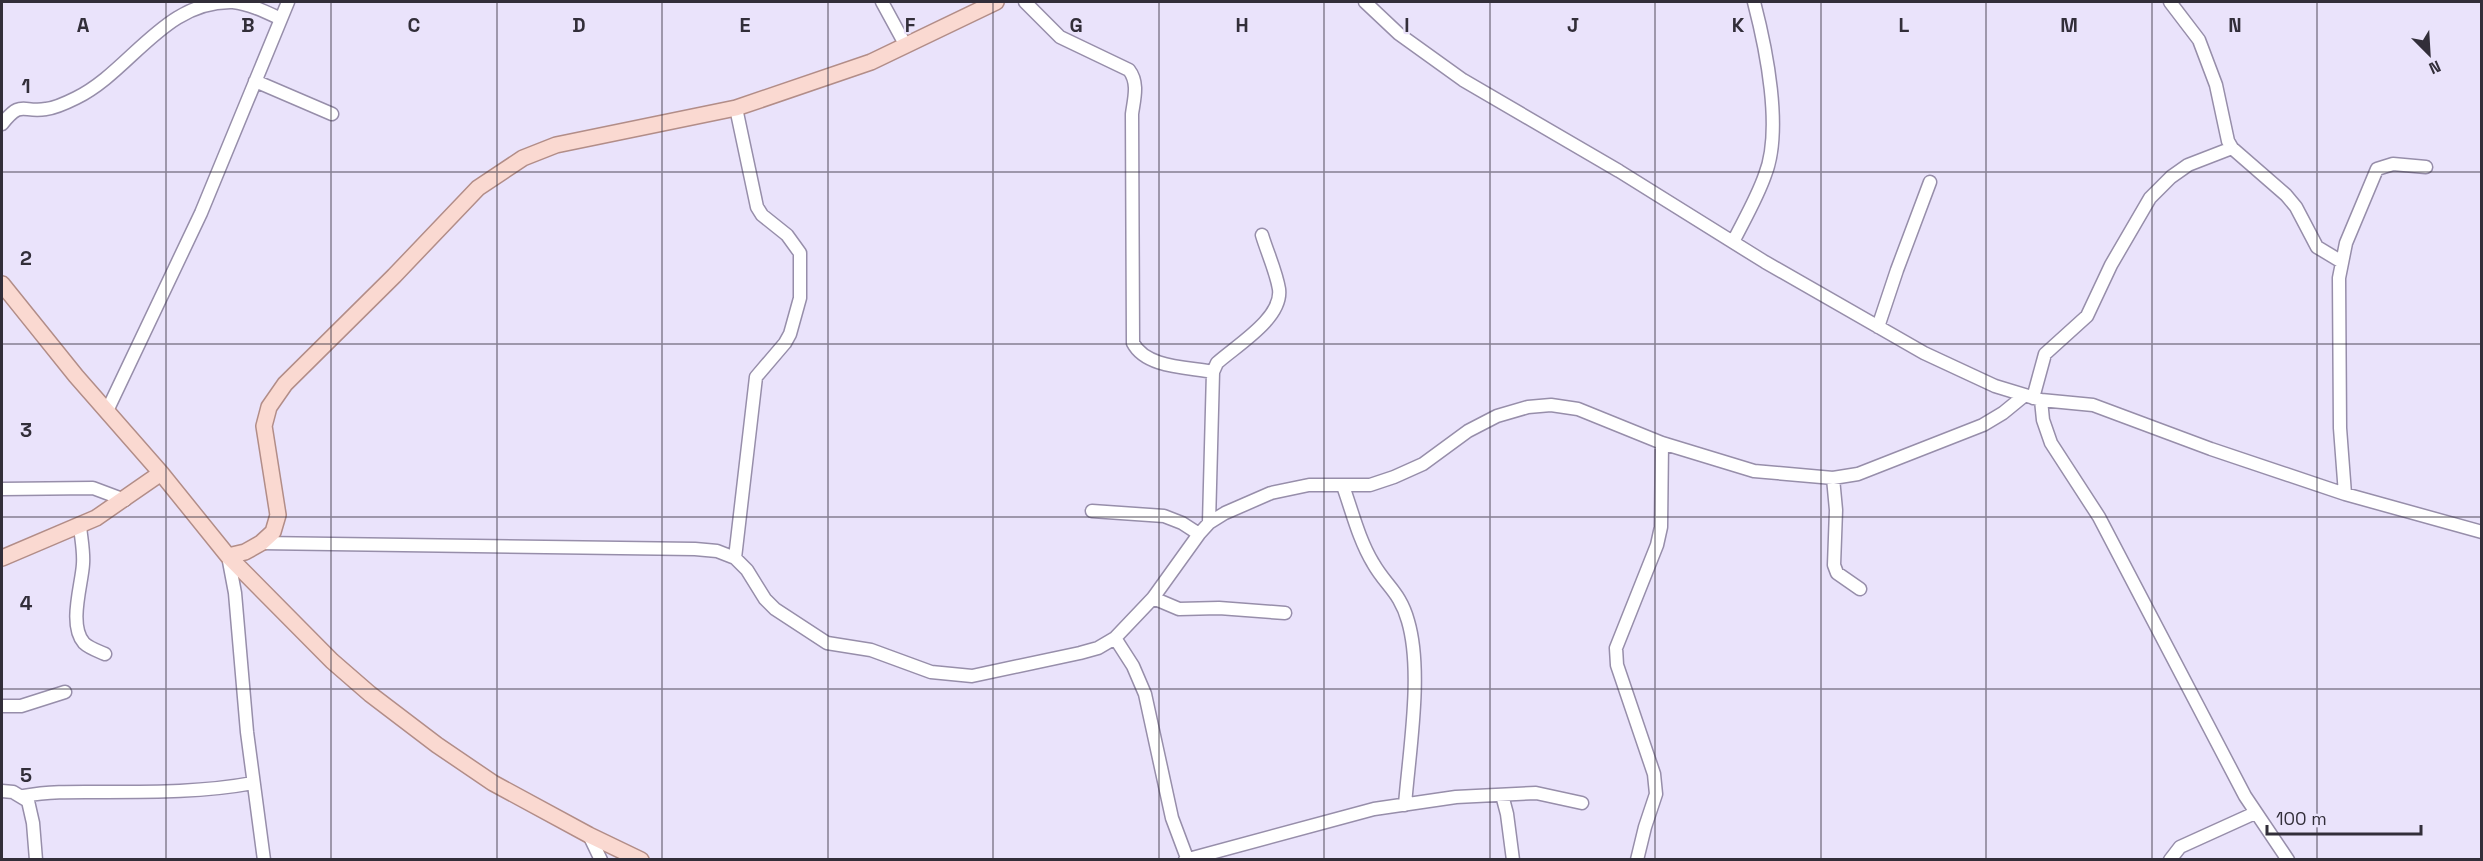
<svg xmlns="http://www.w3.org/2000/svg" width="2483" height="861" viewBox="0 0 2483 861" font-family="'Space Grotesk',sans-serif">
<rect width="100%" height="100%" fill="#eae3fb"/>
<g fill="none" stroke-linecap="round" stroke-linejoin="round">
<g stroke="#978eaa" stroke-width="15">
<path id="minor" d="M882,2L906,46
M1025,2L1060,37L1129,70C1139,83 1134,99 1132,114L1133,343C1146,368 1188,367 1213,372
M1365,2L1399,34L1463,80L1619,171L1765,262L1924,353L1995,386L2041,400L2093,405L2211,449L2345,494L2482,532
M2170,2L2199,40L2216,85L2228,141L2232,148L2286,195L2296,207L2317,247L2342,262
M255,81L332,114
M2,124C22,99 22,113 46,109C56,108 66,103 76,98C131,71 164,0 233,2C250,4 266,12 281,19
M1733,242C1744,220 1757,198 1765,175C1783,130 1766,48 1754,2
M1878,327L1897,270L1930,182
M2033,398L2045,354L2087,316L2111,265L2150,198L2171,177L2188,165L2232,148
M2041,400L2043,420L2051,443L2099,517L2245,796L2288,860
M107,411L201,213L288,2
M1833,478L1836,510L1834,565L1837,573L1860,589
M1343,486C1352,511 1359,540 1373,563C1386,586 1400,592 1408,621C1423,672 1409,752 1405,805
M2,489L93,488L125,500
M2345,494L2340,428L2339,278L2346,243L2377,169L2393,164L2426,167
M1092,511L1164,516L1182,523L1199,534
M1209,523L1213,372L1217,363C1237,345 1283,318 1279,289C1276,271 1267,252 1262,235
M80,526C81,538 84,551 83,564C82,584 68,625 84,643C89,648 98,651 105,654
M261,543L695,549L717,551L735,558L747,570L765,599L775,609L827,643L871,650L931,672L972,676L1080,653L1098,648L1115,638L1153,598L1199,534L1209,523L1225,513L1271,493L1309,485H1370L1394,477L1423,464L1468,431L1497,416L1528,407L1551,405L1578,409L1662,443L1754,471L1833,478L1858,474L1983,425L2003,413L2025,395
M228,556L235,593L247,732L264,860
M735,558L756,377L785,343L790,334L800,298V253L787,235L762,215L757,207L736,108
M1153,598L1179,609L1219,608L1285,613
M1115,638L1133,666L1145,694L1172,818L1187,858
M2,706H21L65,692
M2,791L13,792L28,801L33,823L36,860
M1502,795L1507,814L1513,860
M24,796C52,791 78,792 106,792C155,792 205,792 253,783
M589,835L601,860
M1185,860L1374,809L1456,797L1536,793L1582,803
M1637,860L1645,827L1656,794L1654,774L1617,665L1616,648L1657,545L1661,527L1662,443
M2170,860L2180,847L2255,813"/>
</g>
<g stroke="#b28d88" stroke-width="18">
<path id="major" d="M2,284L76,376L161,473L228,556L332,661L370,694L437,745L493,783L589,835L641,860
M228,556L245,552L261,543L273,532L278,515L264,426L269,407L285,384L394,276L478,188L523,158L556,145L736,108L871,62L996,2
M2,558L96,518L161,473"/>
</g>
<use href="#minor" stroke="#fff" stroke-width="12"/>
<use href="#major" stroke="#fad9d1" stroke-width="15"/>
</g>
<path fill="none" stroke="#322e39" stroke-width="1.5" stroke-opacity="0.55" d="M166,2V860M331,2V860M497,2V860M662,2V860M828,2V860M993,2V860M1159,2V860M1324,2V860M1490,2V860M1655,2V860M1821,2V860M1986,2V860M2152,2V860M2317,2V860M2,172H2482M2,344H2482M2,517H2482M2,689H2482"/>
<g font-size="20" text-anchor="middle" font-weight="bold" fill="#322e39" stroke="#eae3fb" stroke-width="4.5" stroke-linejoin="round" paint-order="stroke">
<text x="83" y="32">A</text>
<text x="248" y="32">B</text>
<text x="414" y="32">C</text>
<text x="579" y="32">D</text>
<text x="745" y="32">E</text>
<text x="910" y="32">F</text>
<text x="1076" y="32">G</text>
<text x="1242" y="32">H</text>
<text x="1407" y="32">I</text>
<text x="1573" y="32">J</text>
<text x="1738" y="32">K</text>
<text x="1904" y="32">L</text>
<text x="2069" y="32">M</text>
<text x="2235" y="32">N</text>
<text x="26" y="93">1</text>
<text x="26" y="265">2</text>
<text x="26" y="437">3</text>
<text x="26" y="610">4</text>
<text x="26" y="782">5</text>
</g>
<rect width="2483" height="861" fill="none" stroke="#322e39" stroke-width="6"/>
<g transform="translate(2429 54) rotate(156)" stroke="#eae3fb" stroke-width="4.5" paint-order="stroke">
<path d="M0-4.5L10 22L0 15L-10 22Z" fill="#322e39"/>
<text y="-9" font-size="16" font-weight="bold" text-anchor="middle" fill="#322e39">N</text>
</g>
<path d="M2267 825v9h154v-9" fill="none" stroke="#322e39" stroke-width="3"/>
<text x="2276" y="825" font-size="18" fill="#322e39" stroke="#eae3fb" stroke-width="4.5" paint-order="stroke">100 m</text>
</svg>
